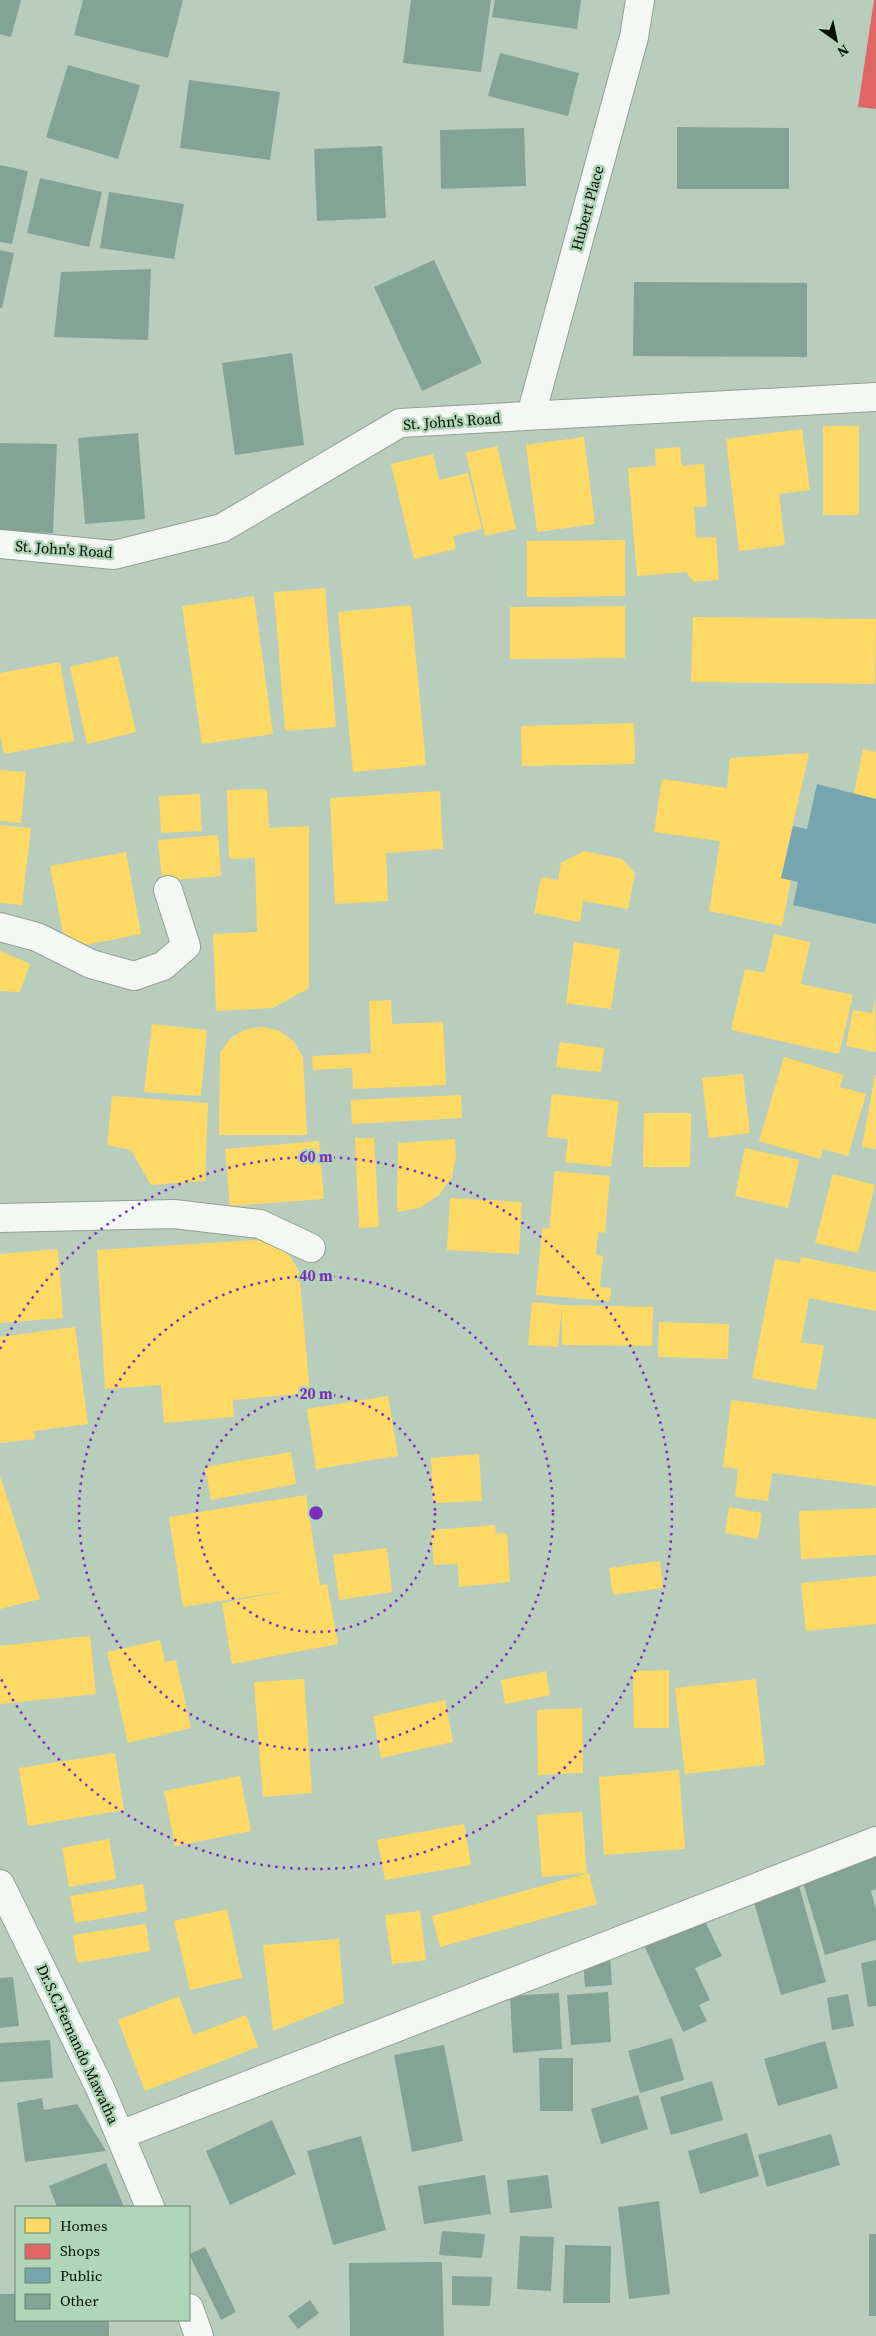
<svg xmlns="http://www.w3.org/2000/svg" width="876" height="2336" viewBox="0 0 876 2336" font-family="'Source Serif 4',serif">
<rect width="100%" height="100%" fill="#b9cdbd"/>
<path fill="#ffd966" d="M823,426H859V515H823Z
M802,429L810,490L779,494L785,545L739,551L726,439Z
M584,437L595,524L537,532L526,445Z
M497,446L516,529L485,536L466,453Z
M680,447L682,466L704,464L707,506L694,507L696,538L716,537L719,580L694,582L686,572L637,576L628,468L656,466L655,449Z
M433,454L439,480L468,473L482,529L453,536L456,549L414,559L391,464Z
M625,540V596L527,597V541Z
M325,588L336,727L285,731L274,592Z
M254,596L273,734L202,744L182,606Z
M411,605L426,765L353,772L338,612Z
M625,606V658L510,659V607Z
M693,617L876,619L875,684L691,682Z
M118,656L136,732L87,744L70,667Z
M60,662L74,741L4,754L0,734V673Z
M634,723L635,764L522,766L521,726Z
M863,749L876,752V799L854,794Z
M809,753L781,878L791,880L782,926L709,911L720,841L654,832L662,779L727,788L730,758Z
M0,770L26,772L21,823L0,821Z
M267,789L269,828L309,826V988L273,1008L216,1011L213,934L257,932L255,858L229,859L227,790Z
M440,791L443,849L386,853L388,901L335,904L330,798Z
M200,794L202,831L161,833L159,796Z
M0,825L31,828L22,905L0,903Z
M218,835L221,876L162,881L158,840Z
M584,851L622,859L635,873L628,909L583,901L580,922L534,913L541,877L558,880L561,863Z
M126,852L141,934L66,949L50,866Z
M774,934L810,942L801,984L853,995L839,1054L731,1030L745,969L765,973Z
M574,942L620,949L611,1009L566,1003Z
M0,951L30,964L20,992L0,991Z
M875,999L876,1052L846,1046L853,1010L872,1013Z
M391,1000L392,1024L443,1022L446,1085L353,1089L352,1068L313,1070L312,1056L371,1053L369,1001Z
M152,1024L207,1030L201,1096L144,1092Z
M263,1027L280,1031L294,1042L303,1057L307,1135H219L220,1052L231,1038L246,1029Z
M560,1042L604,1048L601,1072L556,1067Z
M784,1057L844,1075L840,1087L866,1094L848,1156L823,1149L820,1159L759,1141Z
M743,1074L750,1133L709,1138L702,1078Z
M875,1075H876V1149L862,1147Z
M552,1094L619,1101L611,1167L565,1162L568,1139L547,1137Z
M461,1095L462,1118L352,1124L351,1100Z
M112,1096L208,1103L205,1181L151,1185L131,1150L107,1145Z
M644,1113H691L690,1167H643Z
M355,1138H374L379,1227L359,1228Z
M455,1139L456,1156L452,1177L439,1195L419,1208L397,1212L398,1143Z
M319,1141L324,1199L230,1206L225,1149Z
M745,1148L799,1160L788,1208L735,1196Z
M555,1171L610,1176L605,1233L598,1232L596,1255L603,1256L600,1287L611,1288L610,1301L536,1295L542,1228L549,1229Z
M833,1174L875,1185L858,1253L815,1243Z
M450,1198L522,1202L519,1254L447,1250Z
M256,1240L274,1244L289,1255L299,1271L310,1393L233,1400L234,1417L164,1423L161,1385L105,1389L97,1250Z
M58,1249L63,1318L0,1323V1254Z
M801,1257L876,1272V1311L809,1298L801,1342L824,1346L816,1390L752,1378L775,1259L800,1263Z
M532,1302L563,1305L653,1307L652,1346L562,1345V1308L558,1347L528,1345Z
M659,1322L729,1324L728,1359L658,1357Z
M75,1327L88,1424L34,1431L35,1439L0,1443V1337Z
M388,1396L398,1456L316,1469L307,1409Z
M731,1400L876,1419V1486L772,1473L768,1501L735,1497L738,1469L723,1467Z
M291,1452L296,1484L211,1500L205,1467Z
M479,1454L482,1501L433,1503L431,1458Z
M0,1476L40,1599L0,1609Z
M306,1495L320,1585L327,1584L338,1644L232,1664L222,1603L285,1591L183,1607L169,1517Z
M729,1507L762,1513L758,1539L725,1533Z
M876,1508V1555L801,1559L799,1511Z
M495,1525L496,1534L507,1533L510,1582L459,1587L458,1564L434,1565L431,1530Z
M387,1548L392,1592L339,1600L333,1555Z
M660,1561L663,1588L613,1595L609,1568Z
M876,1576V1624L806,1631L801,1583Z
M90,1636L96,1694L0,1704V1646Z
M160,1640L165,1662L176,1660L191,1728L128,1743L107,1652Z
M669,1670V1728H634L633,1671Z
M546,1671L550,1695L505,1704L501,1680Z
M304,1679L312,1793L263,1797L254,1682Z
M756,1679L765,1765L685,1774L675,1688Z
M445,1700L453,1742L381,1758L373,1716Z
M582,1708L583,1773L538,1775L537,1710Z
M115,1753L124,1810L28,1826L19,1768Z
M679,1770L685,1849L604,1855L599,1777Z
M240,1776L251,1831L175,1846L164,1791Z
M582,1812L587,1873L542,1877L537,1815Z
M464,1824L471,1865L385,1880L377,1840Z
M109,1839L116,1879L69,1887L62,1848Z
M589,1873L597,1904L440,1947L432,1916Z
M143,1884L147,1911L75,1923L70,1896Z
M227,1909L242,1978L190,1990L174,1921Z
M420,1911L426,1960L392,1964L385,1915Z
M146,1924L150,1951L77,1963L73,1935Z
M339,1939L344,2003L273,2031L263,1945Z
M179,1996L193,2035L246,2015L258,2047L145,2091L118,2020Z"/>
<path fill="#e06666" d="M874,0H876V109L858,107Z"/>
<path fill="#76a5af" d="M817,784L876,799V924L793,905L798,882L781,878L793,826L807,829Z"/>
<path fill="#82a395" d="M0,0H21L11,37L0,34Z
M83,0H183L168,58L74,35Z
M411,0H491L481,72L403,63Z
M495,0H581L577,29L492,17Z
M500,53L579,73L568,116L488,96Z
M68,65L140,85L118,159L46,137Z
M189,80L280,92L270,160L180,148Z
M677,127L789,128V189H677Z
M524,128L526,186L441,189L440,130Z
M382,146L386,218L317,221L314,149Z
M0,165L28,171L12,244L0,242Z
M40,178L102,192L89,247L27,233Z
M109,192L184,204L174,259L100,248Z
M0,250L14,253L2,308H0Z
M434,260L482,363L422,391L374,287Z
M151,269L148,340L54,337L61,272Z
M634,282L807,283V357L633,356Z
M292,353L304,445L235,455L222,363Z
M138,433L145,519L85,524L78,438Z
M0,443L57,444L53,533L0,531Z
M876,1856V1889L871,1891L876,1909V1940L825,1955L802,1879Z
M799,1886L826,1982L781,1995L753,1899Z
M703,1917L722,1956L695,1968L710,2000L699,2005L707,2021L683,2032L644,1945Z
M610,1955L612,1985L585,1987L583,1957Z
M876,1960V2006L868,2007L861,1963Z
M13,1977L19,2026L0,2028V1978Z
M608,1992L611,2042L571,2045L567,1995Z
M559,1993L562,2049L513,2053L510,1996Z
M848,1994L854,2026L832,2030L827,1998Z
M672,2038L684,2080L640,2093L628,2051Z
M50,2040L53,2078L0,2082V2043Z
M825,2041L838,2088L778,2106L764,2059Z
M444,2045L463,2141L412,2152L394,2055Z
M539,2058H573V2111H540Z
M712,2081L723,2120L671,2135L660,2097Z
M638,2095L648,2129L601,2144L591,2109Z
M42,2098L44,2110L77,2104L106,2151L25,2162L17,2103Z
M272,2120L296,2174L230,2205L206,2151Z
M747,2133L759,2176L700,2194L688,2151Z
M831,2134L840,2165L767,2187L758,2155Z
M361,2136L386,2230L333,2245L307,2151Z
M106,2163L124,2207H57L49,2186Z
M485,2175L491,2214L424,2224L418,2186Z
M548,2175L552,2208L510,2213L507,2180Z
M659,2201L670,2294L629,2299L618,2207Z
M442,2231L485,2234L482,2258L439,2255Z
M869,2234H876V2316H869Z
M520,2236L554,2237L551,2291L517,2289Z
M565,2245L611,2246L610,2303H563Z
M205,2247L236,2312L221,2320L189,2254Z
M442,2262L444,2336H350L349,2263Z
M452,2276L492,2277L490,2306L452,2305Z
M0,2294H16V2320H109V2336H0Z
M310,2300L319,2313L298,2329L288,2316Z"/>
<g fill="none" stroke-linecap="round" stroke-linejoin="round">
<g stroke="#91a094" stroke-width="30">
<path id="minor" d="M531,415L634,37L640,0
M0,544L114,555L222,528L400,423L876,397
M0,927L37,937L91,964L134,976L163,966L186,946L168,890
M0,1218L174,1214L260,1224L311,1248
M0,1884L100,2088L150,2207
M120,2135L876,1841
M189,2308L199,2336"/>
</g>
<use href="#minor" stroke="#f4f8f5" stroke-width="28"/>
</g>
<g fill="none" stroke="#7b2cbf" stroke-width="2.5" stroke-dasharray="2.5 5">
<circle cx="316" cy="1513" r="119"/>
<circle cx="316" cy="1513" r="237"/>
<path d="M0 1349A356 356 0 1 1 0 1677"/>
</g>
<g text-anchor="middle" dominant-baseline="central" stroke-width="5" stroke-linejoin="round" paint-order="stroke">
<g font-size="15" fill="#040f06" stroke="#b1d5b7">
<text transform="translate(587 208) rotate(-75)">Hubert Place</text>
<text transform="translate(452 421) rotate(-4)">St. John's Road</text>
<text transform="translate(64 549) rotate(4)">St. John's Road</text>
<text transform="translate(78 2044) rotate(65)">Dr.S.C.Fernando Mawatha</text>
</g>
</g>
<circle cx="316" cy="1513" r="8" fill="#7b2cbf" stroke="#b1d5b7" stroke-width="2.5"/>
<g font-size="15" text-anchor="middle" font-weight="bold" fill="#7b2cbf" stroke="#b1d5b7" stroke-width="5" stroke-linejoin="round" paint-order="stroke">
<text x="316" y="1162">60 m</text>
<text x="316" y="1281">40 m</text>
<text x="316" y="1399">20 m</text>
</g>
<rect x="15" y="2206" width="175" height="115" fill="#b1d5b7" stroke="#6c8670"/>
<rect x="25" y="2218" width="25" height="15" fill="#ffd966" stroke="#6c8670"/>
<text x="60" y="2231" font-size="15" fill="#040f06">Homes</text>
<rect x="25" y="2244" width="25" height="15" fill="#e06666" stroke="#6c8670"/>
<text x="60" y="2256" font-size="15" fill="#040f06">Shops</text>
<rect x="25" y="2268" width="25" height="15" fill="#76a5af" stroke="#6c8670"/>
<text x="60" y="2281" font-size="15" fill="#040f06">Public</text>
<rect x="25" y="2294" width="25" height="15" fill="#82a395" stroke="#6c8670"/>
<text x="60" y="2306" font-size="15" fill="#040f06">Other</text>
<g transform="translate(836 40) rotate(147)" stroke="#b1d5b7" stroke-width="4" paint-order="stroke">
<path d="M0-4L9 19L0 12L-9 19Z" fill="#040f06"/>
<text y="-8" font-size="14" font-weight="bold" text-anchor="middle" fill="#040f06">N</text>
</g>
</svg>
